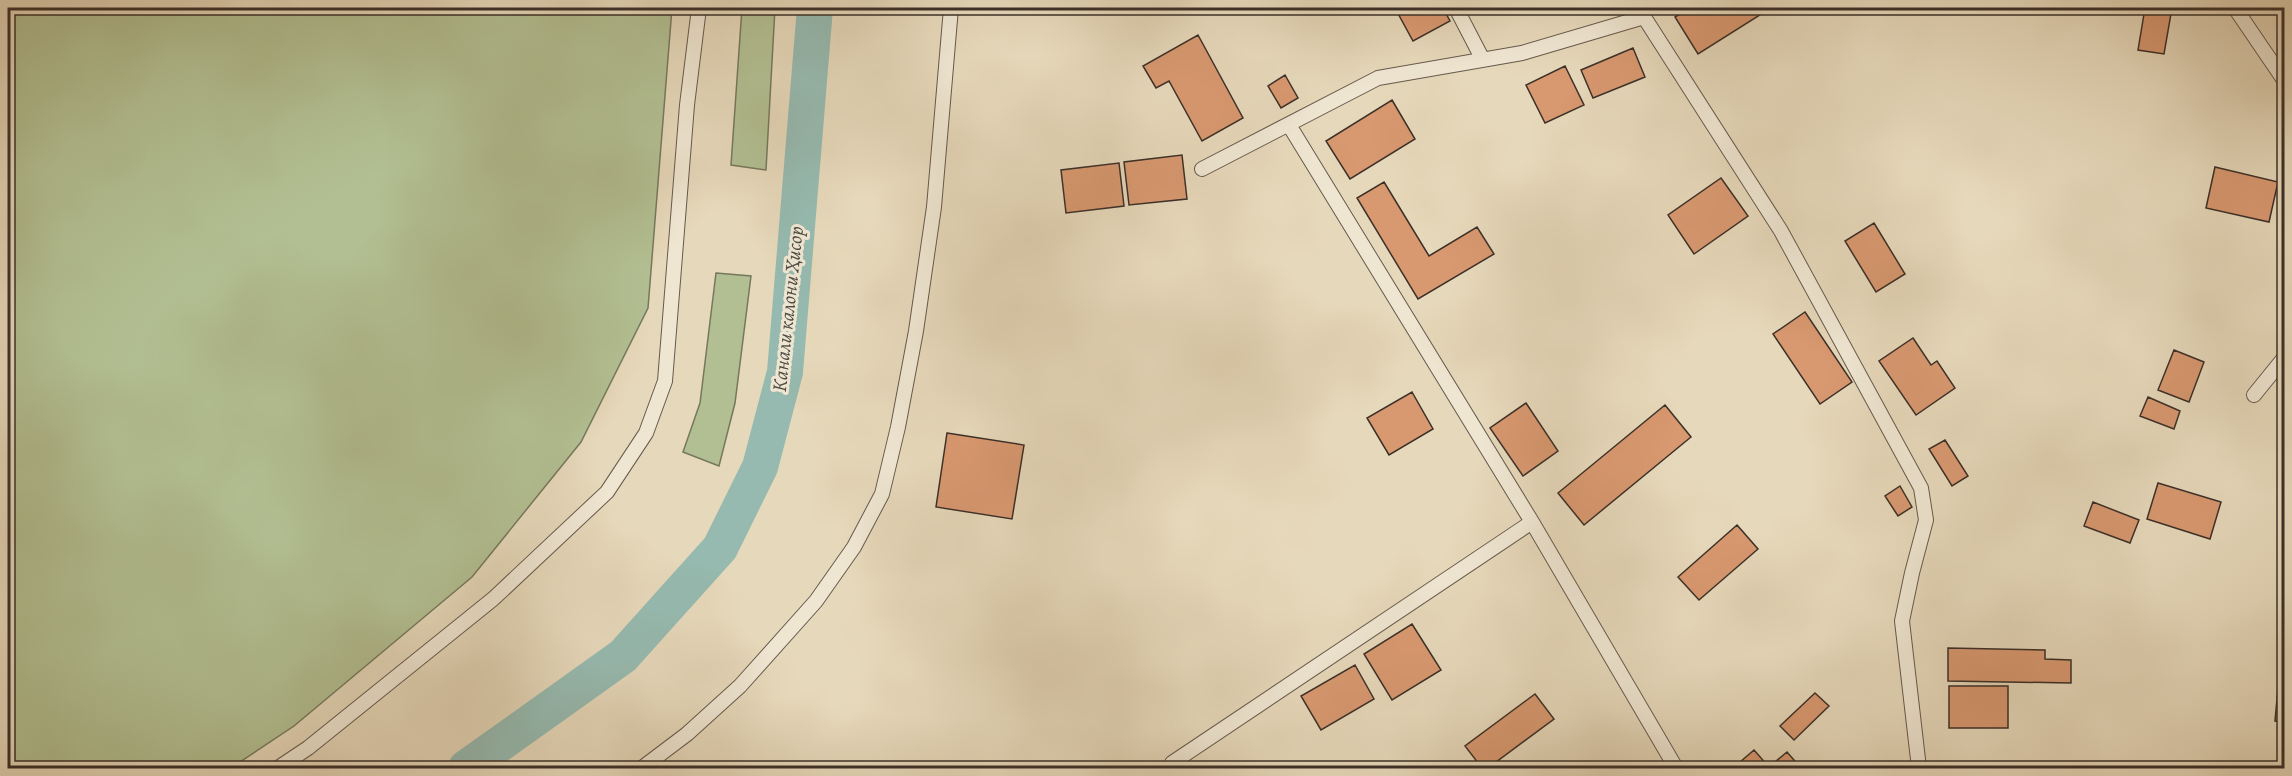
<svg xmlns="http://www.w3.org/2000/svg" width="2292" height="776" viewBox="0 0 2292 776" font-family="Alegreya,serif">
<rect width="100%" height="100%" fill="#e6d8ba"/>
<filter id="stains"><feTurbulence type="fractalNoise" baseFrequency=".00333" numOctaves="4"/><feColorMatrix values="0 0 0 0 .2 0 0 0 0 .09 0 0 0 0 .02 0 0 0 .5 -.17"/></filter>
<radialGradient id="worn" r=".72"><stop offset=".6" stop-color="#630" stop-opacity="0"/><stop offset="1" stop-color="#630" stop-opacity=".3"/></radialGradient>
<path fill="#b2bf92" stroke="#76785e" stroke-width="1.5" d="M8,8H672L648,308L581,442L472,577L294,726L231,768H8Z
M742,8H775L766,170L731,165Z
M716,273L751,276L735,403L719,466L683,452L700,403Z"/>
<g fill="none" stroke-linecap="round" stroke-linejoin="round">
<path stroke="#96bab0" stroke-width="36" d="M466,768L623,656L720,548L760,467L785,372L815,8"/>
</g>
<path fill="#d89870" stroke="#3b3029" stroke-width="1.5" d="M1395,8H1443L1450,21L1413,41Z
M1689,8H1760L1763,13L1698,54L1675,17Z
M2145,8H2172L2164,54L2138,50Z
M1198,35L1243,118L1202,141L1169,81L1156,88L1143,66Z
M1633,48L1645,77L1593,98L1581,70Z
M1565,66L1584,105L1545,123L1526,85Z
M1285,75L1298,98L1281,108L1268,86Z
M1392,100L1415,139L1350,179L1326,141Z
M1182,155L1187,199L1129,205L1124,162Z
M1119,163L1124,206L1066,213L1061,170Z
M2215,167L2278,182L2269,222L2206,208Z
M1721,178L1748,216L1694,254L1668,215Z
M1384,182L1429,256L1477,227L1494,254L1418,299L1357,198Z
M1874,223L1905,274L1876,292L1845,241Z
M1805,312L1852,382L1820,404L1773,334Z
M1913,338L1931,365L1937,361L1955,388L1916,415L1879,361Z
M2174,350L2204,362L2189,402L2158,390Z
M1412,392L1433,429L1389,455L1367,418Z
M2148,397L2180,411L2174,429L2140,416Z
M1526,403L1558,451L1523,476L1490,428Z
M1665,405L1691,437L1584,525L1558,493Z
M947,433L1024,445L1012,519L936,507Z
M1945,440L1968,476L1952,486L1929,449Z
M2158,483L2221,502L2210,539L2147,519Z
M1900,486L1912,507L1898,516L1885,496Z
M2093,502L2139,520L2130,543L2084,526Z
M1737,525L1758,549L1699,600L1678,577Z
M1412,624L1441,670L1392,700L1364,654Z
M1948,648L2045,650V659L2071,660V683L1948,681Z
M1355,665L1374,699L1321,730L1301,696Z
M2279,677L2284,678V722L2275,721Z
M1949,686H2008V728H1949Z
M1815,693L1829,706L1794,740L1780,726Z
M1535,694L1554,719L1488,768H1482L1465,746Z
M1754,750L1769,767L1787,752L1801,768H1733Z"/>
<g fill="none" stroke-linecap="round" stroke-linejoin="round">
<g stroke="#665a4d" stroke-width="16">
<path id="lane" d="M1456,8L1483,60
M2235,8L2284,80
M1289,125L1532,522L1676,768
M1202,169L1378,78L1522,53L1644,17L1781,231L1921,488L1926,520L1912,573L1902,621L1919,768
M2254,395L2284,358
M278,768L308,748L493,599L607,492L646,433L665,381L687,105L699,8
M642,768L687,734L740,686L816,601L854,547L882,494L898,427L916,331L934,207L951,8
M1176,768L1172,763L1532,522"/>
</g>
<use href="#lane" stroke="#efe6d2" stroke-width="14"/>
</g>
<g text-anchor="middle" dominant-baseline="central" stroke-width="6" stroke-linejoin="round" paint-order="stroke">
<g font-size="20" font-style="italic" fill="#4d4c44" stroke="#efe6d2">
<text transform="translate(788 309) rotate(-84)">Канали калони Ҳисор</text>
</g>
</g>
<rect width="2292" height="776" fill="none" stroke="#e6d8ba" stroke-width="30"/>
<rect x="9" y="9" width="2274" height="758" fill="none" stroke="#3b3029" stroke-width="3"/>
<rect x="15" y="15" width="2262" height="746" fill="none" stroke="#3b3029" stroke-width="1.5"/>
<rect width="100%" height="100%" filter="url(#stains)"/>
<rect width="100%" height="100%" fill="url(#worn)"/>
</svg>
